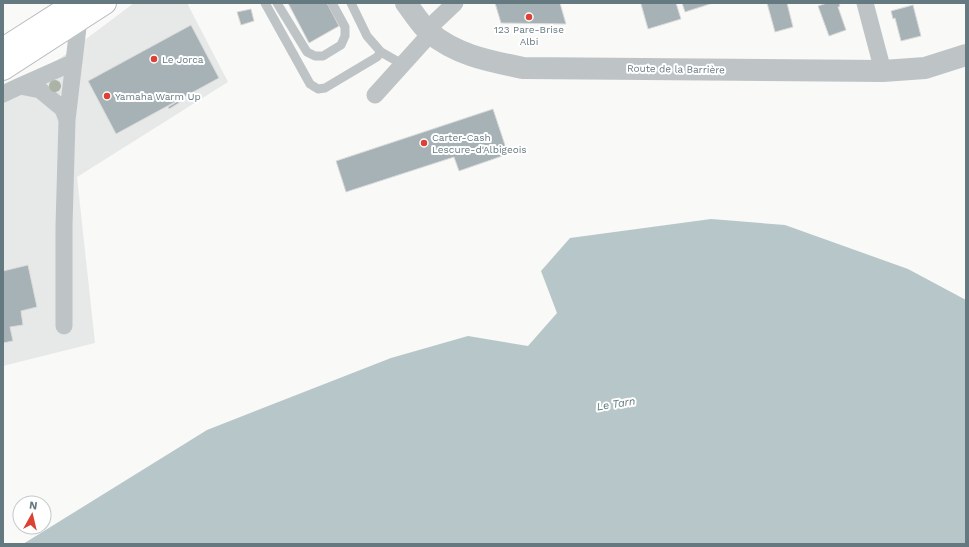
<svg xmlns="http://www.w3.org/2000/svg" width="969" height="547" viewBox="0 0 969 547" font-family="'Work Sans',sans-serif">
<rect width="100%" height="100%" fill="#f9f9f7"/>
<path fill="#e7e9e8" d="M134,3H187L228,82L77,177L95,343L3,366V94L62,57Z"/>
<path fill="#b7c6c8" d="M711,219L785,225L908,269L966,300V544H23L207,430L391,358L468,336L528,346L557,313L541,271L570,238Z"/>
<path fill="#a7b2b6" stroke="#dbdbd9" d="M288,3H327L339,26L309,43Z
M495,3H560L566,24L501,23Z
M644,3H676L681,19L648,29L641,4Z
M682,3H713L685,12Z
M767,3H787L793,27L775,32Z
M827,3H839L840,6L838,7L846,30L829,36L818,6Z
M913,5L921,36L901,41L895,18L893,19L891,11Z
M251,9L254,21L241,25L237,12Z
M191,25L219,78L116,134L88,81Z
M178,101L179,103L169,109L168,107Z
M493,109L508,154L459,171L454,157L346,192L336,161Z
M28,265L37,307L21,311L23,325L10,327L13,341L3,343V271Z"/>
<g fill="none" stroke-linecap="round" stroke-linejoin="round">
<g stroke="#b4babd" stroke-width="24">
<path id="primary" d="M3,49L75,3
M3,69L105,3"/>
</g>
<path stroke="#bec4c6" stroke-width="9" d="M265,3L310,84L318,89L325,88L377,57L381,52
M277,3L307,52L315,56H323L341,45L345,36V27L332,3
M351,3L367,36L381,52L402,64"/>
<path stroke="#bec4c6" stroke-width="17" d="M865,3L883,71
M428,31L436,21L455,3
M20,86L74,62
M3,94L20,86L40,90L63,109L67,120
M375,95L431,33
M64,326V226L67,120L79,19"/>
<path stroke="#bec4c6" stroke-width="22" d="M406,3C413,12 420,24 429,32C456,55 489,61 523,68L883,71L925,68L966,55"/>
<use href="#primary" stroke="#fff" stroke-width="22"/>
</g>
<circle fill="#abb3a6" cx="55" cy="86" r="6"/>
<g fill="#dc4234" stroke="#fff" stroke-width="1.5">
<circle cx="529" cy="17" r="4"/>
<circle cx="154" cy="59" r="4"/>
<circle cx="107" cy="96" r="4"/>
<circle cx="424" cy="143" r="4"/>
</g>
<g text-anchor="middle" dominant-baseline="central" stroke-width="4" stroke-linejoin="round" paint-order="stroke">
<g font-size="10" fill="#657980" stroke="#fff" text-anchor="start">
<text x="529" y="29" text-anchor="middle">123 Pare-Brise<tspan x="529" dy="12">Albi</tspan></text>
<text x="162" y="59">Le Jorca</text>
<text x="115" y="96">Yamaha Warm Up</text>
<text x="432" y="137">Carter-Cash<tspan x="432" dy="12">Lescure-d'Albigeois</tspan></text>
</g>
<g font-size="10" fill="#657980" stroke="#fff">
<text transform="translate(676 69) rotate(1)">Route de la Barrière</text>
</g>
<g font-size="11" font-style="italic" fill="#60777a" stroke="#fff">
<text transform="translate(616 404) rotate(-9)">Le Tarn</text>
</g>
</g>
<rect width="969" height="547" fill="none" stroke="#657980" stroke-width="8"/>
<g transform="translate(32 515) rotate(8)"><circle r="19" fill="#ffffff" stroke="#c1c9cc"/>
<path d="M0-3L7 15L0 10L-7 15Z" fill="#dc4234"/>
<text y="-6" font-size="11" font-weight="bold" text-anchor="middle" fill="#657980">N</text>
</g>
</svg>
